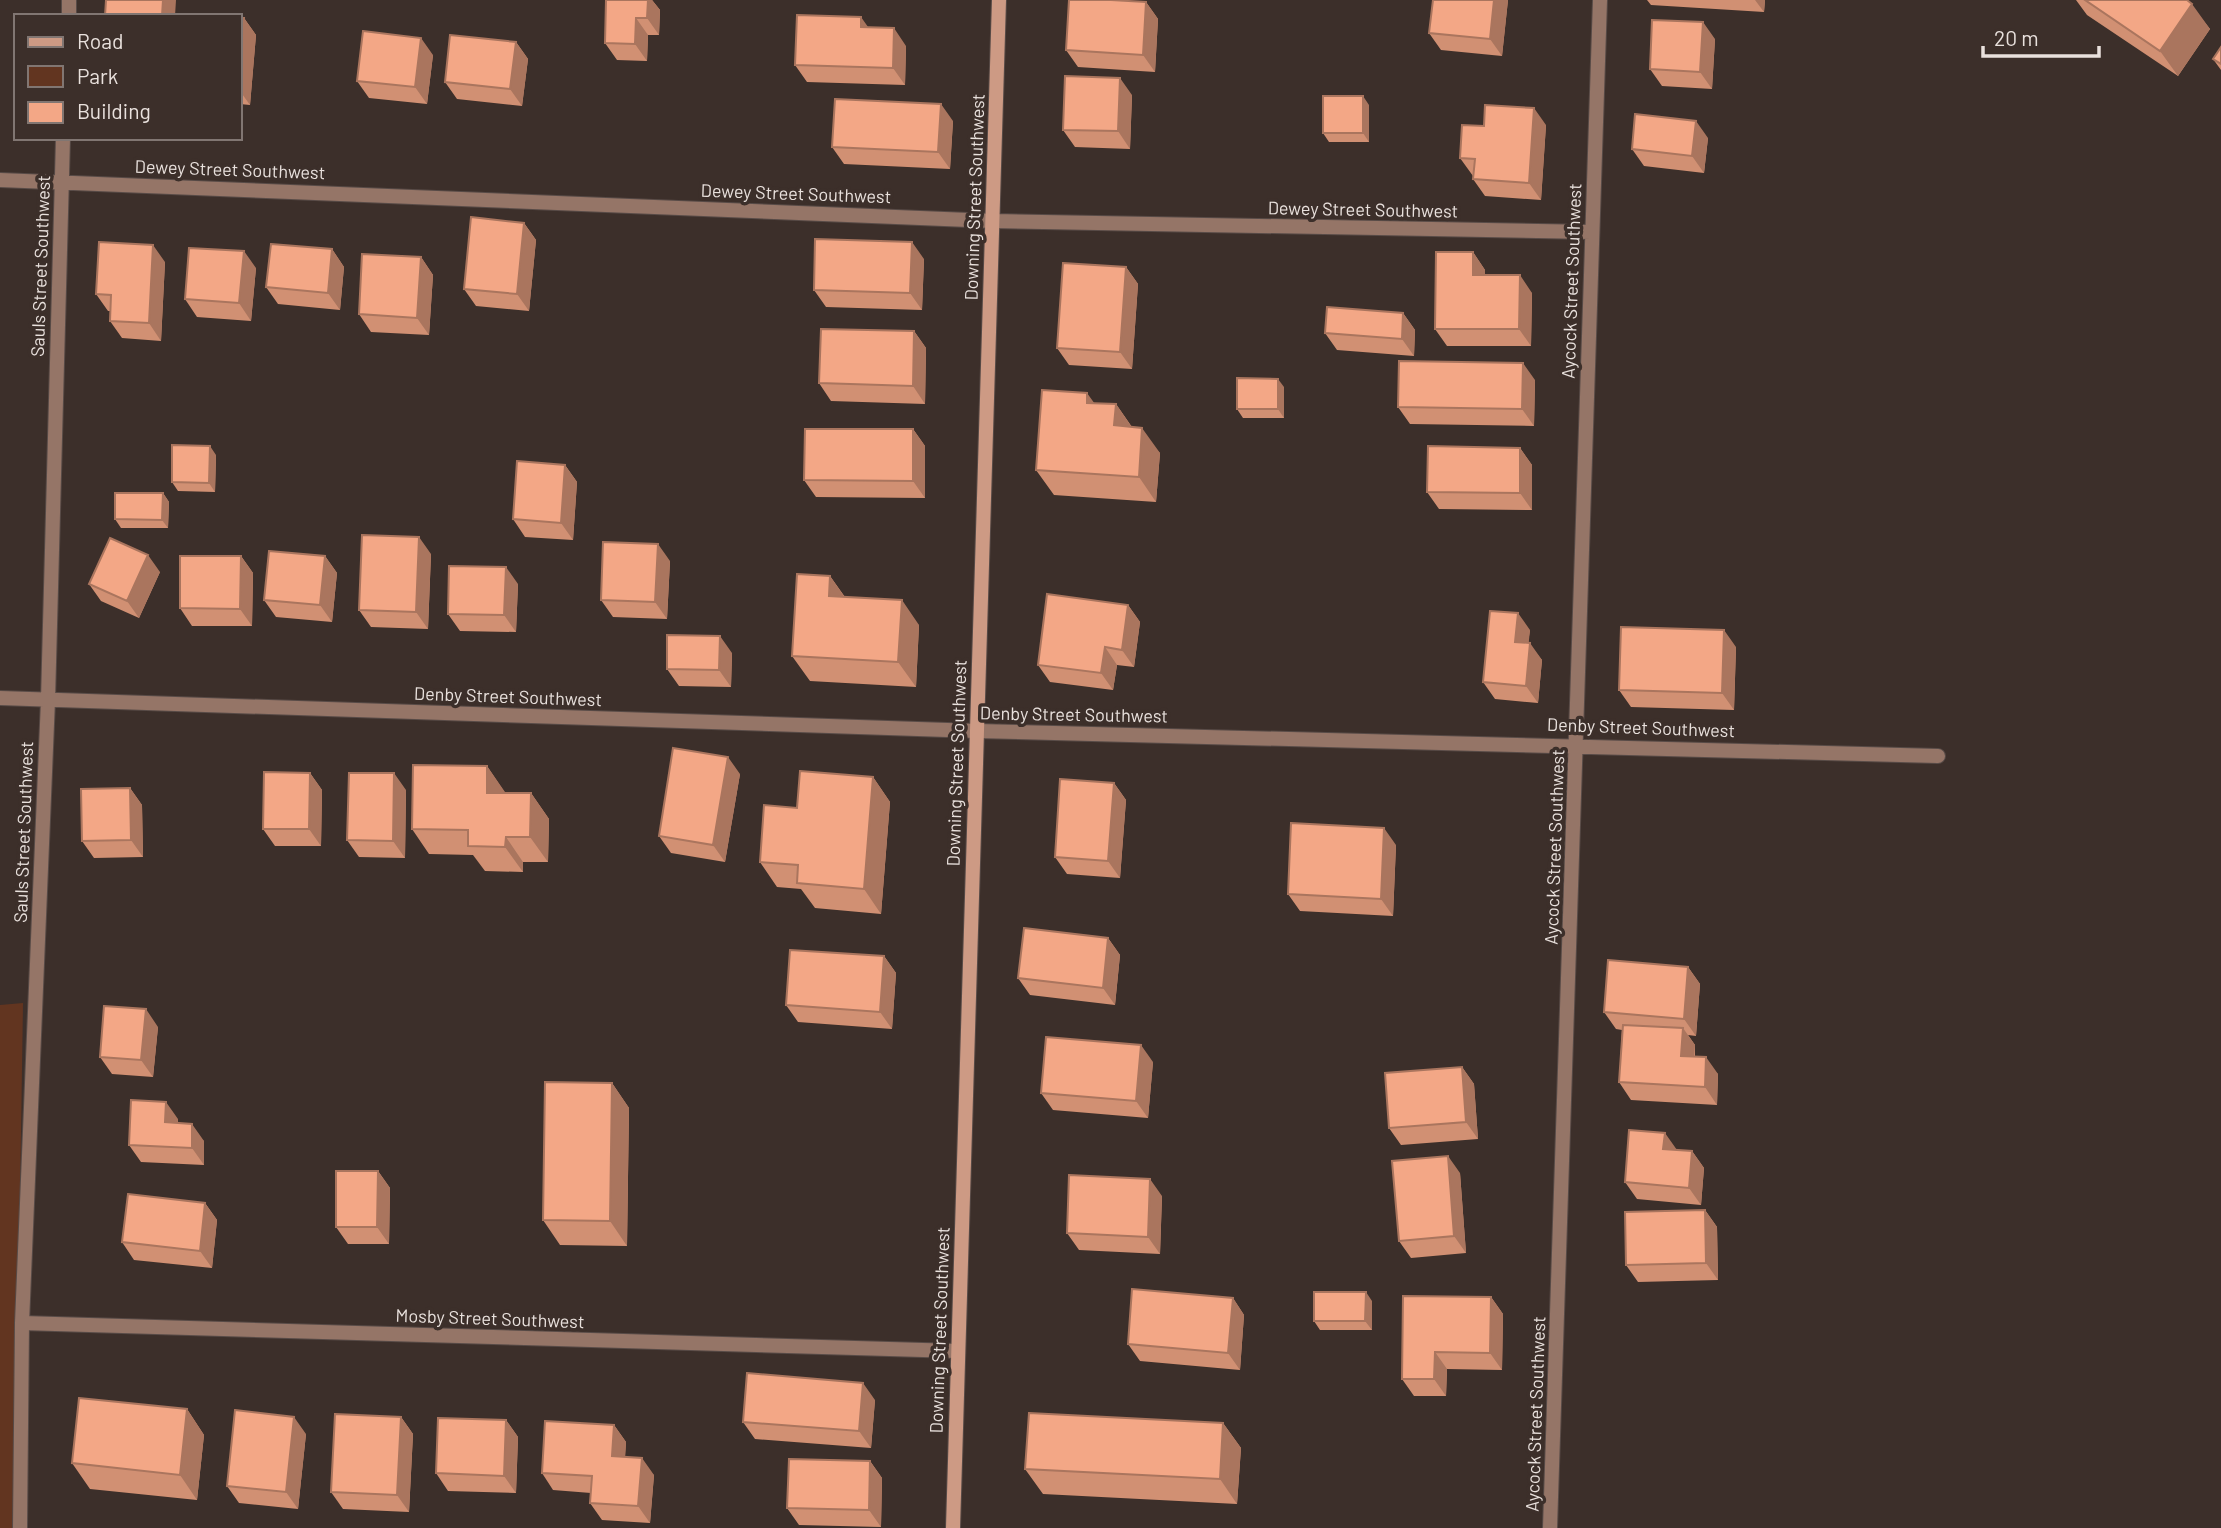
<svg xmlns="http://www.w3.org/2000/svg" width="2221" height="1528" viewBox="0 0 2221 1528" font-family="Barlow,sans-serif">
<rect width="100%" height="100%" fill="#3c2f2a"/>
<path fill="#623520" d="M23,1003L15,1528H0V1005Z"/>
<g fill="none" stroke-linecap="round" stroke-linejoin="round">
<g stroke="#584b47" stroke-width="16">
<path id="street" d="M69,16V0
M0,180L993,221L1591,232
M0,698L977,731L1938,756
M22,1323L957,1351
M20,1528L22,1323L48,700L63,138
M1550,1528L1600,0"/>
</g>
<g stroke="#584b47" stroke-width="16">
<path id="secondary" d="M953,1528L999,0"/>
</g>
<use href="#street" stroke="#957567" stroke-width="14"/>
<use href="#secondary" stroke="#cd9a84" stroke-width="14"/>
</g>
<path fill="#d19073" d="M606,0H652L660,10L659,35H648L647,61L617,60L605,43Z
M1433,0H1508L1502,56L1441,50L1429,33Z
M1647,0H1765L1764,12L1651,5Z
M2076,0H2187L2210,29L2178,76L2087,15Z
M1146,2L1158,19L1155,72L1078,67L1066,50Z
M240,18H244L256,35L250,105L240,104Z
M1715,39L1712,89L1662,86L1650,69Z
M516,42L528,59L522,106L457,99L445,82Z
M906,46L905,85L807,82L795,65Z
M2221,47V70L2213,59Z
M433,55L427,104L369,98L357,81Z
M1132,95L1130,149L1075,147L1063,130Z
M1369,105V142H1329L1323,133Z
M953,121L950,169L844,164L832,147Z
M1546,125L1541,200L1485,196L1473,179V176L1460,158L1484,126Z
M1708,138L1704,173L1644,166L1632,149Z
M524,223L536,240L529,311L476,306L464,289Z
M332,249L344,267L340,310L278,304L266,287Z
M1473,252L1485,270V275L1532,293L1531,346H1447L1435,329Z
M421,257L433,275L429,335L371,332L359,314Z
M924,259L922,310L826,307L814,290Z
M165,262L161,341L122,338L110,321L111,311H108L96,294Z
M1126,267L1138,284L1132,369L1069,365L1057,348Z
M256,268L251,321L197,317L185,299Z
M1403,313L1415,330L1414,356L1337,350L1325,333Z
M914,331L926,348L925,404L831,401L819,383Z
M1535,380L1534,426L1410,424L1398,407Z
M1284,387V418H1243L1237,409Z
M1094,403L1116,404L1132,427L1160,453L1156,502L1054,495L1036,470Z
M913,429L925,446V498L816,497L804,480Z
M1520,448L1532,465V510L1439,509L1427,492Z
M216,455L215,492L178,491L172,482Z
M565,465L577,482L573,540L525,537L513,519Z
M163,493L169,502L168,528H121L115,519Z
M431,554L428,629L371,627L359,610Z
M241,556L253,573L252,626H192L180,608Z
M325,556L337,573L332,622L276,617L264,600Z
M670,561L667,619L613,617L601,600Z
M160,572L139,618L101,601L89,584Z
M830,576L845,597L919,625L916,687L810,681L792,656Z
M518,584L516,632L460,631L448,614Z
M1128,605L1140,622L1134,667L1117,665L1113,690L1050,682L1038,665Z
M1530,630L1528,643L1542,660L1538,703L1495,699L1483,682Z
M1736,647L1734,710L1631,707L1619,690Z
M732,653L731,687L679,686L667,669Z
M487,766L505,793H531L549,819L548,862H523V872L485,871L473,855L429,854L412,829Z
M310,773L322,790L321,846H275L263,829Z
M740,774L725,862L671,853L659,836Z
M873,777L890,802L881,914L815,908L801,889L777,887L760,862L797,808Z
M1114,783L1126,800L1120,878L1067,874L1055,857Z
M130,788L142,805L143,857L94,858L82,841Z
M406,790L405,858L359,857L347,840Z
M1396,845L1393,916L1300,911L1288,894Z
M1108,938L1120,955L1115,1005L1030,995L1018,978Z
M884,956L896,973L892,1029L798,1022L786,1005Z
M1688,967L1700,984L1696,1036L1688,1035L1695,1045V1057L1718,1074L1717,1105L1631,1100L1619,1082L1622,1030L1616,1029L1604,1012Z
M158,1027L153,1077L112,1074L100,1057Z
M1153,1062L1148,1118L1053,1110L1041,1093Z
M1462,1067L1474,1084L1478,1139L1401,1145L1389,1128Z
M612,1083L629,1108L627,1246L560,1245L543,1220Z
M178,1119V1123L204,1141V1165L141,1162L129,1145Z
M1677,1150L1692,1151L1704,1168L1701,1205L1637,1199L1625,1182Z
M378,1171L390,1188L389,1244H348L336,1227Z
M1460,1173L1466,1253L1411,1258L1399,1241Z
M1162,1196L1160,1254L1079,1250L1067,1233Z
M205,1203L217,1220L212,1268L134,1260L122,1242Z
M1705,1210L1717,1227L1718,1280L1638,1282L1626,1265Z
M1491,1297L1503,1314L1502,1370L1447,1369L1446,1396H1414L1402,1379Z
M1233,1298L1244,1315L1240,1370L1140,1361L1128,1344Z
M1372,1301V1330H1320L1314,1321Z
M875,1400L871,1448L755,1439L743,1422Z
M187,1409L204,1435L197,1500L90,1489L72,1463Z
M401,1417L413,1434L409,1512L343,1509L331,1492Z
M506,1420L518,1437L516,1493L448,1491L436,1473Z
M1223,1423L1241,1448L1237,1504L1043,1494L1025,1469Z
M614,1425L626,1442L625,1457L654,1475L650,1523L602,1520L590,1503L591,1493L553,1490L542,1473Z
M306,1434L298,1509L239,1503L227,1486Z
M870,1461L882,1478L881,1527L799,1525L787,1508Z"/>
<path fill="#aa755e" d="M163,0H176L175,16H162Z
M648,0H652L660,10L659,35L647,18Z
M1494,0H1508L1502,56L1490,39Z
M1755,0H1765L1764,12Z
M1146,2L1158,19L1155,72L1143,55Z
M2192,4L2210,29L2178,76L2160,51Z
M861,17L873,34L861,27Z
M244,18L256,35L250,105L240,91V63Z
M636,18L648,35L647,61L635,44Z
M1703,22L1715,39L1712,89L1700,72Z
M894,28L906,46L905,85L893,68Z
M421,38L433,55L427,104L415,87Z
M516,42L528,59L522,106L510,89Z
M1120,78L1132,95L1130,149L1118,131Z
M1363,96L1369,105V142L1363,133Z
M941,104L953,121L950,169L938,152Z
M1534,108L1546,125L1541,200L1529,183Z
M1696,121L1708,138L1704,173L1692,156Z
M524,223L536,240L529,311L517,294Z
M912,242L924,259L922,310L910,293Z
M153,245L165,262L161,341L149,323Z
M332,249L344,267L340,310L328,293Z
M244,251L256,268L251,321L239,303Z
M1473,252L1485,270V292L1473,275Z
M421,257L433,275L429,335L417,318Z
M1126,267L1138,284L1132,369L1120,352Z
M1520,275L1532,293L1531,346L1519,329Z
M1403,313L1415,330L1414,356L1402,339Z
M914,331L926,348L925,404L913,386Z
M1523,363L1535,380L1534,426L1522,409Z
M1278,379L1284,387V418L1278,409Z
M1087,393L1105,418L1087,403Z
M1116,404L1133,429L1114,425Z
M1142,428L1160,453L1156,502L1139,477Z
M913,429L925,446V498L913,481Z
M210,446L216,455L215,492L209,483Z
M1520,448L1532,465V510L1520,493Z
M565,465L577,482L573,540L561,523Z
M163,493L169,502L168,528L162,520Z
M419,537L431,554L428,629L416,612Z
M658,544L670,561L667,619L655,602Z
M148,555L160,572L139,618L127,601Z
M241,556L253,573L252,626L240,609Z
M325,556L337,573L332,622L320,605Z
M506,567L518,584L516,632L504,615Z
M830,576L848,602L829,596Z
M902,600L919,625L916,687L898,662Z
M1128,605L1140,622L1134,667L1122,650Z
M1518,613L1530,630L1527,659L1515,642Z
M1724,630L1736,647L1734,710L1722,693Z
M720,636L732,653L731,687L719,670Z
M1530,643L1542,660L1538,703L1526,686Z
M1105,647L1117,665L1113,690L1101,673Z
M728,757L740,774L725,862L713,845Z
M487,766L505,792L504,818L487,793Z
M310,773L322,790L321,846L309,829Z
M394,773L406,790L405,858L393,841Z
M873,777L890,802L881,914L864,889Z
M1114,783L1126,800L1120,878L1108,861Z
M130,788L142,805L143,857L131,840Z
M531,793L549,819L548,862L530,837Z
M1384,828L1396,845L1393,916L1381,899Z
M506,837L523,862V872L505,847Z
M1108,938L1120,955L1115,1005L1103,988Z
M884,956L896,973L892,1029L880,1012Z
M1688,967L1700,984L1696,1036L1684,1019Z
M146,1009L158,1027L153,1077L141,1060Z
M1683,1028L1695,1045L1693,1073L1681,1056Z
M1141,1045L1153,1062L1148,1118L1136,1101Z
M1706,1057L1718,1074L1717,1105L1705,1087Z
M1462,1067L1474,1084L1478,1139L1466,1122Z
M612,1083L629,1108L627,1246L610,1221Z
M166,1102L178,1119L177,1139L165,1122Z
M192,1124L204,1141V1165L192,1148Z
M1665,1133L1677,1150L1663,1149Z
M1692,1151L1704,1168L1701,1205L1689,1188Z
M1448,1156L1460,1173L1466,1253L1454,1236Z
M378,1171L390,1188L389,1244L377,1227Z
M1150,1179L1162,1196L1160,1254L1148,1237Z
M205,1203L217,1220L212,1268L200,1251Z
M1705,1210L1717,1227L1718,1280L1706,1263Z
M1366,1292L1372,1301V1330L1365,1321Z
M1491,1297L1503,1314L1502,1370L1490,1353Z
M1233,1298L1244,1315L1240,1370L1228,1353Z
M1435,1352L1447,1369L1446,1396L1434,1379Z
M863,1383L875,1400L871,1448L859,1431Z
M187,1409L204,1435L197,1500L180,1475Z
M294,1417L306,1434L298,1509L286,1492Z
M401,1417L413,1434L409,1512L397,1495Z
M506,1420L518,1437L516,1493L504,1476Z
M1223,1423L1241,1448L1237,1504L1220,1479Z
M614,1425L626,1442L624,1473L612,1456Z
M642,1458L654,1475L650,1523L638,1506Z
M870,1461L882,1478L881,1527L869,1510Z"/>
<path fill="#f3a786" stroke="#aa755e" stroke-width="2" d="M106,0H163L162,16H105Z
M606,0H648L647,18H636L635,44L605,43Z
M1069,0H1111L1146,2L1143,55L1066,50Z
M1433,0H1494L1490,39L1429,33Z
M2085,0H2187L2192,4L2160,51Z
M797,15L861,17V27L894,28L893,68L795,65Z
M240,18H244L240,63Z
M1652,20L1703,22L1700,72L1650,69Z
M363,31L421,38L415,87L357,81Z
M450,35L516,42L510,89L445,82Z
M2221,47V64L2213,59Z
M1065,76L1120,78L1118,131L1063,130Z
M1323,96H1363V133H1323Z
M835,99L941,104L938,152L832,147Z
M1485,105L1534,108L1529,183L1473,179L1475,159L1460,158L1462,125L1484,126Z
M1635,114L1696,121L1692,156L1632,149Z
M471,217L524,223L517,294L464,289Z
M815,239L912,242L910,293L814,290Z
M99,242L153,245L149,323L110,321L111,295L96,294Z
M271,244L332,249L328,293L266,287Z
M189,248L244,251L239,303L185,299Z
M1436,252H1473V275H1520L1519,329H1435Z
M362,254L421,257L417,318L359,314Z
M1063,263L1126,267L1120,352L1057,348Z
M1327,307L1403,313L1402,339L1325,333Z
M821,329L914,331L913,386L819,383Z
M1399,361L1523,363L1522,409L1398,407Z
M1237,378L1278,379V409H1237Z
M1042,390L1087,393V403L1116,404L1114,425L1142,428L1139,477L1036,470Z
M805,429H913V481L804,480Z
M172,445L210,446L209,483L172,482Z
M1428,446L1520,448V493L1427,492Z
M517,461L565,465L561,523L513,519Z
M115,493H163L162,520L115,519Z
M362,535L419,537L416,612L359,610Z
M110,538L148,555L127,601L89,584Z
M603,542L658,544L655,602L601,600Z
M269,551L325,556L320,605L264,600Z
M180,556H241L240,609L180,608Z
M449,566L506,567L504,615L448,614Z
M797,574L830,576L829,596L902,600L898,662L792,656Z
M1047,594L1128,605L1122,650L1105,647L1101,673L1038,665Z
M1490,611L1518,613L1515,642L1530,643L1526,686L1483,682Z
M1621,627L1724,630L1722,693L1619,690Z
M667,635L720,636L719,670L667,669Z
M673,748L728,757L713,845L659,836Z
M413,765L487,766V793H531L530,837H506L505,847L468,846V830L412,829Z
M800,771L873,777L864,889L797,883L798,865L760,862L764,805L797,808Z
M264,772L310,773L309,829H263Z
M349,773H394L393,841L347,840Z
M1060,779L1114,783L1108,861L1055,857Z
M130,788L131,840L82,841L81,789Z
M1291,823L1384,828L1381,899L1288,894Z
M1024,928L1108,938L1103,988L1018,978Z
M790,950L884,956L880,1012L786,1005Z
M1608,960L1688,967L1684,1019L1604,1012Z
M104,1006L146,1009L141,1060L100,1057Z
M1623,1025L1683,1028L1681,1056L1706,1057L1705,1087L1619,1082Z
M1046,1037L1141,1045L1136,1101L1041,1093Z
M1462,1067L1466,1122L1389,1128L1385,1073Z
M545,1082L612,1083L610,1221L543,1220Z
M131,1100L166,1102L165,1122L192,1124V1148L129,1145Z
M1629,1130L1665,1133L1663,1149L1692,1151L1689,1188L1625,1182Z
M1448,1156L1454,1236L1399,1241L1392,1161Z
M336,1171H378L377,1227H336Z
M1069,1175L1150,1179L1148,1237L1067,1233Z
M128,1194L205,1203L200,1251L122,1242Z
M1705,1210L1706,1263L1626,1265L1625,1212Z
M1132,1289L1233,1298L1228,1353L1128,1344Z
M1314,1292H1366L1365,1321H1314Z
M1403,1296L1491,1297L1490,1353L1435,1352L1434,1379H1402Z
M747,1373L863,1383L859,1431L743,1422Z
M79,1398L187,1409L180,1475L72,1463Z
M235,1410L294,1417L286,1492L227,1486Z
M1029,1413L1223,1423L1220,1479L1025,1469Z
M335,1414L401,1417L397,1495L331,1492Z
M438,1418L506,1420L504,1476L436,1473Z
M545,1421L614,1425L612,1456L642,1458L638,1506L590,1503L592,1476L542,1473Z
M789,1459L870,1461L869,1510L787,1508Z"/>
<g text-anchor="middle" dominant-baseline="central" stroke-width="7" stroke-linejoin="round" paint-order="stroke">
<g font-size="18" fill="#e9e1dd" stroke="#3c2f2a">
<text transform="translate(230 169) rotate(2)">Dewey Street Southwest</text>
<text transform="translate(796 193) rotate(2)">Dewey Street Southwest</text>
<text transform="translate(974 197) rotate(-88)">Downing Street Southwest</text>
<text transform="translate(1363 209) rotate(1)">Dewey Street Southwest</text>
<text transform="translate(40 266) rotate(-88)">Sauls Street Southwest</text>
<text transform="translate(1571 281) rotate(-88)">Aycock Street Southwest</text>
<text transform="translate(508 696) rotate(2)">Denby Street Southwest</text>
<text transform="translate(1074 714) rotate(1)">Denby Street Southwest</text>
<text transform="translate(1641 727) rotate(2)">Denby Street Southwest</text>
<text transform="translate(956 763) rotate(-88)">Downing Street Southwest</text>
<text transform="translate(23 832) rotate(-88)">Sauls Street Southwest</text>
<text transform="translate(1554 847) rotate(-88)">Aycock Street Southwest</text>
<text transform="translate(490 1318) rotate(2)">Mosby Street Southwest</text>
<text transform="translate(939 1330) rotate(-88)">Downing Street Southwest</text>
<text transform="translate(1535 1414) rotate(-88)">Aycock Street Southwest</text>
</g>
</g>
<rect x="14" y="14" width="228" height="126" fill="#3c2f2a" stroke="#817672" stroke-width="2"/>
<rect x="28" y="37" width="35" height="10" fill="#cd9a84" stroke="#817672" stroke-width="2"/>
<text x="77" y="49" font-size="21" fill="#e9e1dd">Road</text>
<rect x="28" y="66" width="35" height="21" fill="#623520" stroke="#817672" stroke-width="2"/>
<text x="77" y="84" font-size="21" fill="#e9e1dd">Park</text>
<rect x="28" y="102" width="35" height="21" fill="#f3a786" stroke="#817672" stroke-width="2"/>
<text x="77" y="119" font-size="21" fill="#e9e1dd">Building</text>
<path d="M1983 46v10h116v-10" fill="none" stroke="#e9e1dd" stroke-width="3.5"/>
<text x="1994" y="46" font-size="21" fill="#e9e1dd" stroke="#3c2f2a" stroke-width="5" paint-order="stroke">20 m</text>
</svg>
